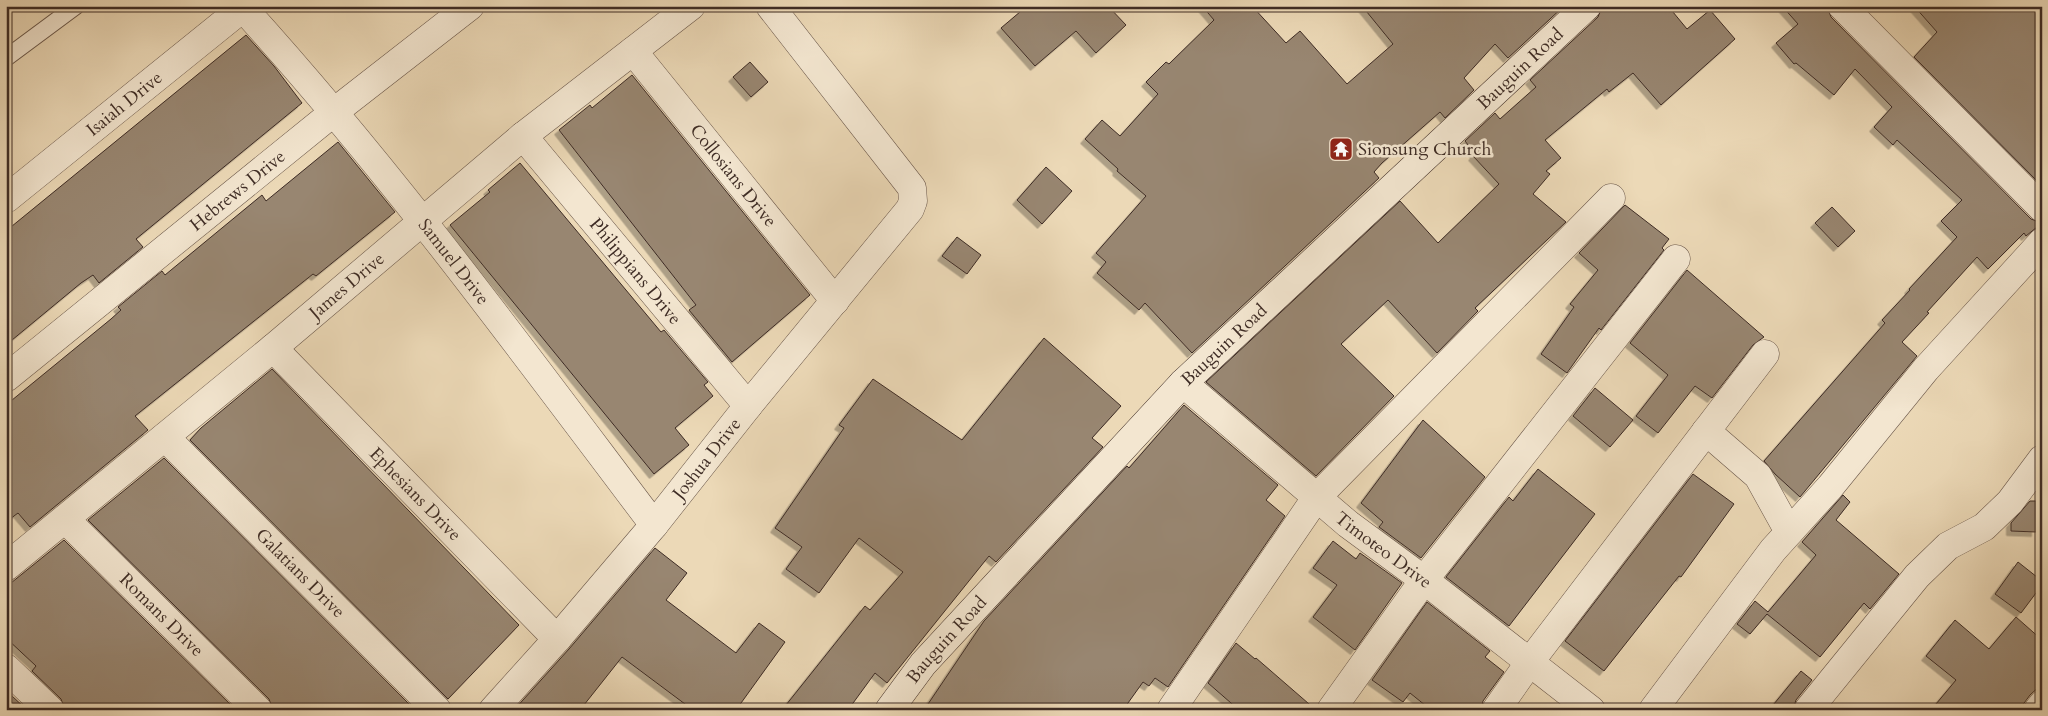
<svg xmlns="http://www.w3.org/2000/svg" width="2048" height="716" viewBox="0 0 2048 716" font-family="Cardo,serif">
<defs>
<filter id="shadow"><feDropShadow dx="-4.5" dy="4.5" stdDeviation="0" flood-color="#0004"/></filter>
</defs>
<rect width="100%" height="100%" fill="#ecd9b7"/>
<filter id="stains"><feTurbulence type="fractalNoise" baseFrequency=".004" numOctaves="4"/><feColorMatrix values="0 0 0 0 .2 0 0 0 0 .09 0 0 0 0 .02 0 0 0 .5 -.17"/></filter>
<radialGradient id="worn" r=".72"><stop offset=".6" stop-color="#630" stop-opacity="0"/><stop offset="1" stop-color="#630" stop-opacity=".3"/></radialGradient>
<path fill="#988671" stroke="#3e2c25" filter="url(#shadow)" d="M1027,6H1108L1126,25L1096,53L1076,31L1035,66L1001,28Z
M1202,6H1252L1286,43L1300,31L1347,84L1393,44L1362,6H1564L1508,58L1495,44L1464,78L1474,90L1445,118L1440,112L1382,163L1374,172L1379,178L1192,353L1145,303L1139,310L1097,273L1106,262L1096,253L1146,196L1117,171L1118,169L1085,139L1102,120L1120,136L1158,94L1146,82L1166,62L1169,64L1214,20Z
M1602,6H1668L1687,29L1710,10L1735,39L1661,105L1633,73L1609,92L1607,89L1545,140L1561,158L1546,171L1550,174L1533,194L1566,222L1475,308L1478,311L1437,353L1388,300L1341,344L1394,396L1316,476L1206,382L1400,201L1438,243L1499,184L1473,156L1475,154L1465,141L1495,113L1500,119L1536,87L1530,80L1598,17Z
M1782,6H1827L1831,17L2031,219L2042,223V227H2037L2026,236L2024,233L1988,269L1977,257L1927,312L1929,313L1902,342L1917,356L1800,497L1775,474L1764,461L1885,323L1882,320L1910,290L1909,289L1957,237L1941,221L1962,200L1897,140L1893,145L1874,127L1892,107L1855,69L1834,95L1796,63L1794,64L1776,43L1798,24Z
M1914,6H2042V186L1914,57L1937,32Z
M246,35L274,66L302,103L136,239L143,247L99,283L93,275L81,283L6,345V231Z
M750,62L768,82L751,97L733,77Z
M632,75L810,295L732,362L689,310L696,305L559,130L590,105L592,108Z
M338,142L395,212L316,276L313,274L135,416L148,430L30,527L18,513L6,522V405L111,319L121,310L118,307L162,271L165,275L262,195L266,201Z
M520,163L661,332L664,330L708,382L704,385L713,396L675,428L689,445L654,474L450,225L490,192L488,190Z
M1046,167L1072,191L1042,224L1017,200Z
M1625,205L1669,239L1662,248L1664,250L1601,330L1599,328L1567,373L1541,354L1574,307L1570,304L1598,270L1579,253Z
M1832,207L1855,231L1838,247L1815,223Z
M957,237L981,255L967,274L942,256Z
M1687,270L1764,337L1753,345L1712,398L1695,386L1658,433L1636,416L1668,375L1630,343Z
M1044,338L1121,406L1092,438L1103,447L996,562L989,556L887,683L875,673L848,710H782L865,606L870,610L903,572L859,538L819,593L786,569L802,547L775,528L844,428L839,425L873,379L962,440Z
M272,369L519,625L448,699L190,440L201,428Z
M1595,388L1633,420L1610,447L1573,416Z
M1184,405L1278,485L1266,500L1285,516L1168,687L1155,678L1149,686L1143,682L1123,710H924L984,621L1127,466L1129,468Z
M1423,420L1485,477L1421,558L1379,527L1383,522L1361,503Z
M164,458L415,710H273L269,699L88,520Z
M1538,469L1595,514L1509,626L1446,577L1509,497L1513,501Z
M1693,474L1734,504L1681,577L1679,576L1604,671L1565,641Z
M1843,495L1850,502L1836,520L1899,574L1870,609L1864,603L1820,657L1767,614L1750,634L1737,624L1755,601L1768,612L1816,555L1802,542Z
M2030,501H2036V532L2011,531V523Z
M64,540L236,710H65L61,699L32,671L36,666L6,638V587Z
M1333,541L1356,559L1360,553L1402,583L1355,650L1313,617L1337,585L1313,568Z
M655,548L687,573L666,600L736,653L759,623L785,642L736,710H693L622,657L580,710H514L569,649Z
M2018,562L2042,581V585L2021,613L1995,594Z
M1427,602L1490,651L1485,657L1504,672L1483,701L1481,710H1431L1410,693L1403,702L1372,680Z
M2016,617L2042,640V684L2030,695L2019,710H1931L1956,680L1926,656L1955,620L1989,649Z
M1236,643L1255,659L1256,658L1316,710H1239L1208,683Z
M1801,671L1812,680L1796,700L1793,710H1769Z
M11,695L27,710H6V701Z"/>
<g fill="none" stroke-linecap="round" stroke-linejoin="round">
<g stroke="#6a574a" stroke-width="18">
<path id="lane" d="M6,58L76,6"/>
</g>
<g stroke="#6a574a" stroke-width="29">
<g id="street">
<path d="M1842,6L2042,208"/>
<path id="s1" d="M243,8C391,171 521,349 654,525"/>
<path id="s2" d="M633,51L835,301"/>
<path id="s3" d="M523,136L748,406"/>
<path id="s4" d="M6,199L245,6"/>
<path id="s5" d="M273,348L557,639"/>
<path id="s6" d="M6,378L334,112L470,6"/>
<path id="s7" d="M1183,383L1348,524L1424,580L1591,710"/>
<path d="M1706,431L1758,476L1789,532"/>
<path id="s8" d="M165,437L437,710"/>
<path id="s9" d="M65,519L258,710"/>
<path id="s10" d="M6,567L273,348L523,136L691,6"/>
<path d="M6,668L50,710"/>
<path id="s11" d="M493,710L557,639L654,525L748,406L910,209L913,201L912,188L770,6"/>
<path d="M1171,710L1316,498L1611,198"/>
<path d="M1331,710L1424,580L1676,259"/>
<path d="M1496,710L1529,663L1765,354"/>
<path d="M1653,710L1773,550L1830,487L1926,369L2042,242"/>
<path d="M1808,710L1917,576L1948,546L1984,527L2010,502L2042,459"/>
<path d="M2038,710L2042,705"/>
</g>
</g>
<g stroke="#3e2c25" stroke-width="29">
<g id="secondary">
<path id="s12" d="M889,710L923,664L1183,383L1587,6"/>
</g>
</g>
<use href="#lane" stroke="#f3e6d0" stroke-width="16"/>
<use href="#street" stroke="#f3e6d0" stroke-width="28"/>
<use href="#secondary" stroke="#f3e6d0" stroke-width="28"/>
</g>
<defs>
<g id="temple-square" transform="scale(1.25)"><rect x="-9" y="-9" width="18" height="18" rx="4" fill="#8f2418" stroke="#f3e6d0"/><path d="M0-6L5-2H3V0L6.5 2.5H4V6H1.5V3h-3V6H-4V2.5H-6.5L-3 0V-2H-5Z" fill="#fff"/></g>
</defs>
<g fill-rule="evenodd">
<use href="#temple-square" x="1341" y="149"/>
</g>
<g text-anchor="middle" dominant-baseline="central" stroke-width="5" stroke-linejoin="round" paint-order="stroke">
<g font-size="18" fill="#3e2c25" stroke="#f3e6d0">
<text stroke="none"><textPath href="#s12" startOffset="901">Bauguin Road</textPath></text>
<text stroke="none"><textPath href="#s4" startOffset="152">Isaiah Drive</textPath></text>
<text stroke="none"><textPath href="#s2" startOffset="160">Collosians Drive</textPath></text>
<text stroke="none"><textPath href="#s6" startOffset="298">Hebrews Drive</textPath></text>
<text stroke="none"><textPath href="#s1" startOffset="330">Samuel Drive</textPath></text>
<text stroke="none"><textPath href="#s3" startOffset="176">Philippians Drive</textPath></text>
<text stroke="none"><textPath href="#s10" startOffset="442">James Drive</textPath></text>
<text stroke="none"><textPath href="#s12" startOffset="496">Bauguin Road</textPath></text>
<text stroke="none"><textPath href="#s11" startOffset="330">Joshua Drive</textPath></text>
<text stroke="none"><textPath href="#s5" startOffset="204">Ephesians Drive</textPath></text>
<text stroke="none"><textPath href="#s7" startOffset="261">Timoteo Drive</textPath></text>
<text stroke="none"><textPath href="#s8" startOffset="192">Galatians Drive</textPath></text>
<text stroke="none"><textPath href="#s9" startOffset="136">Romans Drive</textPath></text>
<text stroke="none"><textPath href="#s12" startOffset="91">Bauguin Road</textPath></text>
</g>
<g font-size="18" fill="#3e2c25" stroke="#f3e6d0" text-anchor="start">
<text x="1358" y="149">Sionsung Church</text>
</g>
</g>
<rect width="2048" height="716" fill="none" stroke="#ecd9b7" stroke-width="25"/>
<rect x="8" y="8" width="2033" height="701" fill="none" stroke="#3e2c25" stroke-width="2.5"/>
<rect x="12" y="12" width="2023" height="691" fill="none" stroke="#3e2c25"/>
<rect width="100%" height="100%" filter="url(#stains)"/>
<rect width="100%" height="100%" fill="url(#worn)"/>
</svg>
